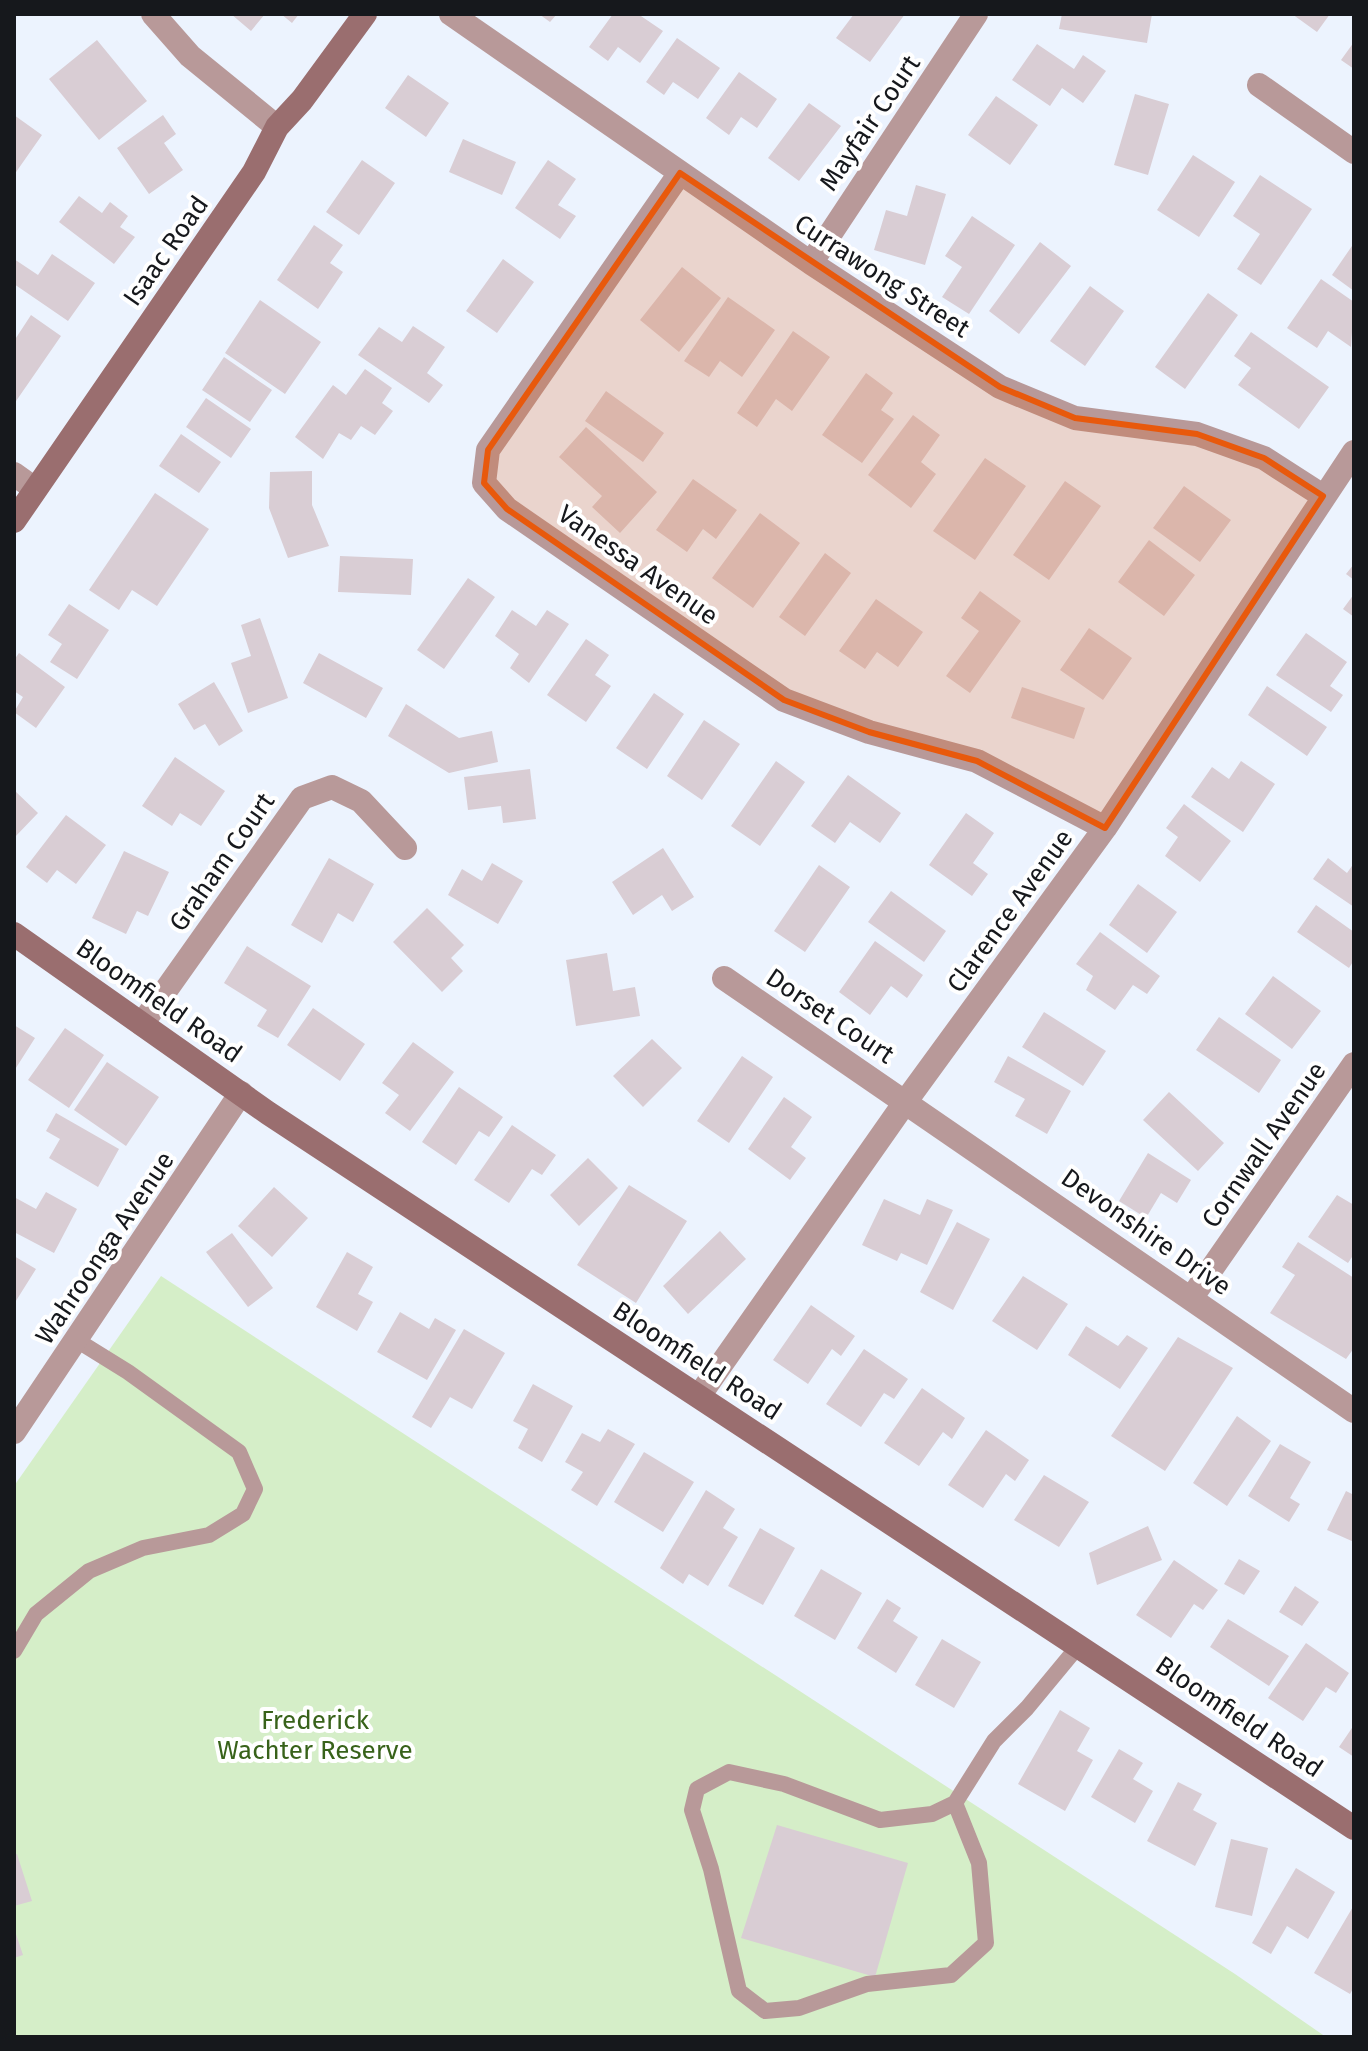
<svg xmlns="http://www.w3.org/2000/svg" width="1368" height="2051" viewBox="0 0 1368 2051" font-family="'Fira Sans',sans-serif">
<rect width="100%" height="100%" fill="#ecf3fe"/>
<path fill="#d5eec8" d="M161,1276L1235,1974L1326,2037H14V1486Z"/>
<path fill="#d9cdd4" d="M231,14H265L251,31Z
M281,14H299L292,23Z
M539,14H557L550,22Z
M613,14H638L663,31L640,63L618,47L608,61L589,47Z
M854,14H905L870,62L836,38Z
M1062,14H1152L1147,43L1059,29Z
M1292,14H1330L1317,32Z
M677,38L720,68L698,99L673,82L664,95L646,82Z
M97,40L147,101L99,140L49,79Z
M1354,42V69L1341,60Z
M1037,44L1074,69L1083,55L1106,71L1083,103L1062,88L1050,106L1012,80Z
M739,72L777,99L757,128L741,117L729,135L706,118Z
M408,75L449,103L426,137L385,108Z
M1135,94L1169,104L1148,175L1114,165Z
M996,96L1038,125L1010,165L968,135Z
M809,103L841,126L799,181L768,158Z
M14,115L42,135L14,175Z
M163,115L176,134L164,143L183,170L149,194L117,148Z
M463,139L516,162L502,195L449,172Z
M1193,155L1235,182L1199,237L1157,210Z
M362,160L395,183L359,235L326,212Z
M548,160L576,179L558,205L576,216L560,239L515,208Z
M1260,175L1312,209L1261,285L1237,269L1260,234L1233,216Z
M916,185L946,194L925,265L874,250L886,210L907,216Z
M79,196L102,213L110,202L128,216L120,227L135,237L114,264L59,222Z
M972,216L1015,245L969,314L942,297L962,267L945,256Z
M314,225L343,245L330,263L343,272L318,309L277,280Z
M1040,242L1071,266L1019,334L989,311Z
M1354,243V291L1332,275Z
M52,254L95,283L68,321L14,284V259L38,275Z
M503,259L534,282L497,333L466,311Z
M682,267L721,298L679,352L640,320Z
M1321,279L1354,302L1351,347L1328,331L1317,348L1287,328Z
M1090,286L1124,311L1085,366L1050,341Z
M1208,293L1238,315L1185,389L1155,367Z
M728,297L775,330L742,377L720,361L709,377L684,361Z
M260,300L321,342L285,394L225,353Z
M31,315L61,336L14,404V341Z
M413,326L445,347L427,373L443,385L429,403L358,355L379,327L402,342Z
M793,331L830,357L792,411L776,399L757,427L737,413Z
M1251,332L1329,387L1299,429L1238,385L1251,368L1234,356Z
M224,357L272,390L250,422L202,390Z
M365,369L392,388L382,403L393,411L375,435L361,426L351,440L339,433L323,459L295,437L333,385L346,395Z
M866,373L893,393L881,410L894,419L862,463L822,435Z
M606,391L664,433L643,462L585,421Z
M206,398L251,429L231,458L186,427Z
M913,415L940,435L921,462L936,474L911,508L868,475Z
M586,427L657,492L620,533L592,507L602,496L559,457Z
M181,434L221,462L199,493L159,466Z
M985,458L1026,486L975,560L933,531Z
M312,471V505L329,546L288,558L269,508L270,472Z
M693,479L737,510L716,539L703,529L687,552L656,530Z
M1065,481L1101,506L1049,580L1013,555Z
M1184,486L1231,520L1200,562L1153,528Z
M155,493L209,529L157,606L132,590L119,610L89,590Z
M760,513L800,543L753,608L712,578Z
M1149,540L1195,575L1164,616L1118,582Z
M825,553L851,573L805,636L779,617Z
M340,556L413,559L411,595L338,592Z
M1354,564V580L1346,574Z
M468,578L495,597L444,669L417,650Z
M980,591L1021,621L970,693L946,676L979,631L961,618Z
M1354,594V617L1343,609Z
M876,599L923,632L898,667L877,652L865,669L839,651Z
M69,604L109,630L77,679L50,662L62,644L48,635Z
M512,610L536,626L547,610L569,624L529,683L510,668L519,654L495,636Z
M260,618L288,698L248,713L231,663L251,656L241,625Z
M1089,628L1132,658L1103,700L1060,670Z
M1306,633L1347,662L1330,686L1343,695L1331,712L1276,675Z
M586,639L609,655L595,675L611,686L586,722L547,695Z
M19,653L65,687L36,728L14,712L23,697L14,691V660Z
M319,653L383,688L366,718L303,683Z
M214,682L243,731L219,746L205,724L194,730L178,704Z
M1267,686L1327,727L1307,756L1248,715Z
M1022,687L1085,708L1074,739L1011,718Z
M654,693L684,714L647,769L616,748Z
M406,704L459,738L492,731L498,762L449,773L388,736Z
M704,720L740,744L702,800L667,776Z
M175,757L225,791L201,826L180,813L172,826L142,806Z
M776,761L805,782L760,846L731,826Z
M1241,761L1275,784L1243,832L1191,797L1212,767L1229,779Z
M530,769L536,819L503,823L501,806L468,810L464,777Z
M848,775L901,813L880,843L850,822L835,843L811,826Z
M14,790L38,813L14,838Z
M1184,804L1231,841L1200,882L1165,856L1178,837L1166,828Z
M966,813L994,833L973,863L988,874L972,896L929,865Z
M66,815L106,845L76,884L57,870L47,883L26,867Z
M663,848L694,897L672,911L662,895L633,915L612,882Z
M124,851L169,872L148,916L137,911L126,934L92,918Z
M329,858L374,884L353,922L338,913L322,943L291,925Z
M1328,858L1347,873L1354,863V907L1313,879Z
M492,863L523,881L498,924L448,895L462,869L482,881Z
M819,865L850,887L805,952L774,931Z
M1138,884L1177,912L1147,953L1109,925Z
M891,891L946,931L924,962L868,922Z
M1316,905L1354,932V960L1349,968L1297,932Z
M427,908L464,945L451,958L463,971L442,992L393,942Z
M1100,932L1160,976L1147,994L1133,985L1115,1010L1086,990L1093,976L1076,964Z
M875,941L923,975L907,998L891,986L870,1015L839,992Z
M247,946L311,986L278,1038L257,1026L267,1010L224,983Z
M607,953L613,991L635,987L640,1016L576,1026L566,960Z
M1273,976L1321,1011L1292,1049L1245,1014Z
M313,1008L365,1044L340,1081L287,1045Z
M1044,1012L1106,1051L1083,1086L1022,1047Z
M1219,1017L1281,1060L1259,1093L1196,1050Z
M14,1025L35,1038L14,1071Z
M65,1028L104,1055L69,1108L28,1080Z
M652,1039L682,1068L643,1107L613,1076Z
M413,1042L454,1072L410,1131L385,1113L399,1095L382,1083Z
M742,1056L773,1077L729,1143L697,1121Z
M1008,1056L1071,1091L1047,1134L1015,1116L1025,1099L994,1082Z
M107,1062L159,1097L126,1146L74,1110Z
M459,1087L503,1117L489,1137L479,1131L456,1165L422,1142Z
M1169,1092L1224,1143L1198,1171L1143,1120Z
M784,1097L812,1117L791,1147L806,1158L790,1180L748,1149Z
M56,1113L119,1149L98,1187L49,1158L60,1139L46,1131Z
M512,1125L556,1155L542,1175L532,1169L509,1203L474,1180Z
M1148,1153L1191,1180L1177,1203L1161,1193L1146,1218L1119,1201Z
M588,1158L618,1188L579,1226L550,1195Z
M629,1185L687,1221L636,1303L577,1265Z
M274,1187L308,1218L272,1257L238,1226Z
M46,1192L77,1209L54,1253L14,1232V1197L36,1209Z
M1337,1195L1354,1205V1254L1348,1263L1308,1237Z
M884,1199L920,1215L927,1199L953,1210L927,1265L901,1253L897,1261L862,1245Z
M957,1222L990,1239L953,1310L920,1292Z
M720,1231L746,1259L688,1314L663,1286Z
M232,1233L273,1288L248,1307L206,1252Z
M1298,1242L1354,1278V1348L1346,1359L1270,1313L1295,1275L1282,1267Z
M347,1252L373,1267L358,1294L373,1302L357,1331L316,1307Z
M14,1256L36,1269L14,1304Z
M1023,1276L1068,1304L1037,1350L992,1321Z
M811,1305L855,1336L841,1356L832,1349L808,1384L773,1360Z
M400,1312L429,1329L435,1318L456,1330L427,1380L377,1352Z
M1086,1326L1118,1346L1127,1335L1148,1348L1120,1389L1068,1355Z
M464,1329L505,1353L472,1409L450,1397L431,1428L412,1417Z
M1178,1337L1233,1368L1165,1471L1111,1436Z
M864,1349L908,1379L894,1399L884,1393L861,1427L826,1404Z
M533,1384L573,1406L542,1462L518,1448L528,1429L513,1421Z
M922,1388L965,1418L952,1439L943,1432L919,1466L884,1443Z
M1237,1416L1271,1441L1227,1506L1193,1483Z
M608,1429L635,1444L597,1506L571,1490L583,1472L565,1462L582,1433L600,1442Z
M986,1430L1029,1460L1015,1481L1006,1474L983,1508L948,1485Z
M1280,1444L1311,1462L1290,1498L1300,1504L1289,1522L1248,1496Z
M644,1452L694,1482L663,1532L614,1502Z
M1044,1475L1089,1502L1059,1547L1014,1520Z
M706,1490L735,1509L723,1528L738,1537L708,1586L689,1574L683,1584L660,1568Z
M1346,1491L1354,1495V1542L1327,1530Z
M1148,1526L1162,1560L1097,1585L1089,1553Z
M760,1528L795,1548L763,1605L728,1586Z
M1239,1559L1260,1571L1244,1595L1224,1584Z
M1174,1560L1218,1590L1203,1610L1194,1604L1171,1638L1136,1615Z
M821,1569L862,1593L835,1640L794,1616Z
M1295,1586L1319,1602L1302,1626L1279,1612Z
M887,1599L901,1608L893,1621L918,1637L896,1673L857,1648Z
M1228,1619L1289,1656L1269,1686L1210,1647Z
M942,1639L981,1662L954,1708L915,1685Z
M1306,1643L1349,1673L1336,1693L1326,1687L1303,1721L1268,1698Z
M1060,1710L1090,1728L1077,1751L1093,1760L1065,1811L1018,1784Z
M1354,1725V1757L1339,1747Z
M1119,1749L1143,1763L1133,1779L1153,1791L1135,1823L1091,1797Z
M1178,1782L1202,1794L1193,1810L1217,1823L1195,1866L1147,1841Z
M777,1825L908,1863L875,1977L741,1938Z
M1231,1839L1268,1848L1252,1916L1215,1907Z
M17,1854L32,1901L14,1906V1855Z
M1296,1868L1335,1892L1308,1939L1287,1926L1271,1954L1252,1943Z
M1354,1905V1987L1350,1994L1314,1973Z
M14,1928L23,1955L14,1958Z"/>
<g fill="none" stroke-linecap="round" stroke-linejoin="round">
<path stroke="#b89999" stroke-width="16" d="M14,1651L36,1614L89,1571L143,1548L209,1535L243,1514L255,1489L239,1452L128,1372L78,1341
M955,1803L932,1814L880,1820L784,1784L729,1772L697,1789L692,1810L711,1869L739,1991L765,2011L799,2008L867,1984L951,1975L986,1943L979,1863L955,1803L994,1741L1027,1708L1080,1644"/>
<path stroke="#b89999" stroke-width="24" d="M153,14L190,56L277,127
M451,14L811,263L1000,387L1075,418L1197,434L1264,458L1323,496
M1259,85L1354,152
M680,173L488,450L484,483L507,509L784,700L869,732L977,761L1105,828
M811,263L976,14
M14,474L35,489
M724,978L1354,1411
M142,1024L302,798L332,787L361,801L405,848
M1192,1297L1354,1064
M699,1396L906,1101L1105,828L1354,452
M14,1432L241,1093"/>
<path stroke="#9a6e6f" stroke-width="24" d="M14,521L254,172L277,127L302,100L365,14
M14,934L268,1113L1354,1828"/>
</g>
<path fill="#e8590c" fill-opacity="0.2" stroke="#e8590c" stroke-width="6" stroke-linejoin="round" d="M680,173L1000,387L1075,418L1197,434L1264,458L1323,496L1105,828L977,761L869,732L784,700L507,509L484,483L488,450Z"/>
<g text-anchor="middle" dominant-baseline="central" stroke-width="8" stroke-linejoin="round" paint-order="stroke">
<g font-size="26" fill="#16181c" stroke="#fff">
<text transform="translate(870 123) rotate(-56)">Mayfair Court</text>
<text transform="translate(166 251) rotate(-55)">Isaac Road</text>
<text transform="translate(882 276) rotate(33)">Currawong Street</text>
<text transform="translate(638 565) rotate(35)">Vanessa Avenue</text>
<text transform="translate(222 862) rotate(-55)">Graham Court</text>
<text transform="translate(1010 911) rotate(-54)">Clarence Avenue</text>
<text transform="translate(159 1001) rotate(35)">Bloomfield Road</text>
<text transform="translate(830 1016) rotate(34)">Dorset Court</text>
<text transform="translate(1264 1145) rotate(-55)">Cornwall Avenue</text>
<text transform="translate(1146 1232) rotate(35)">Devonshire Drive</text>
<text transform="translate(105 1248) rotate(-56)">Wahroonga Avenue</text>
<text transform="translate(697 1361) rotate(33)">Bloomfield Road</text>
<text transform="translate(1239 1717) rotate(34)">Bloomfield Road</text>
</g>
<g font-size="26" fill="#38621a" stroke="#fff">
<text x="315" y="1720">Frederick<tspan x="315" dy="30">Wachter Reserve</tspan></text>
</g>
</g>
<rect width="1368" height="2051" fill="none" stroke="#16181c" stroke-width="32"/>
</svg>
